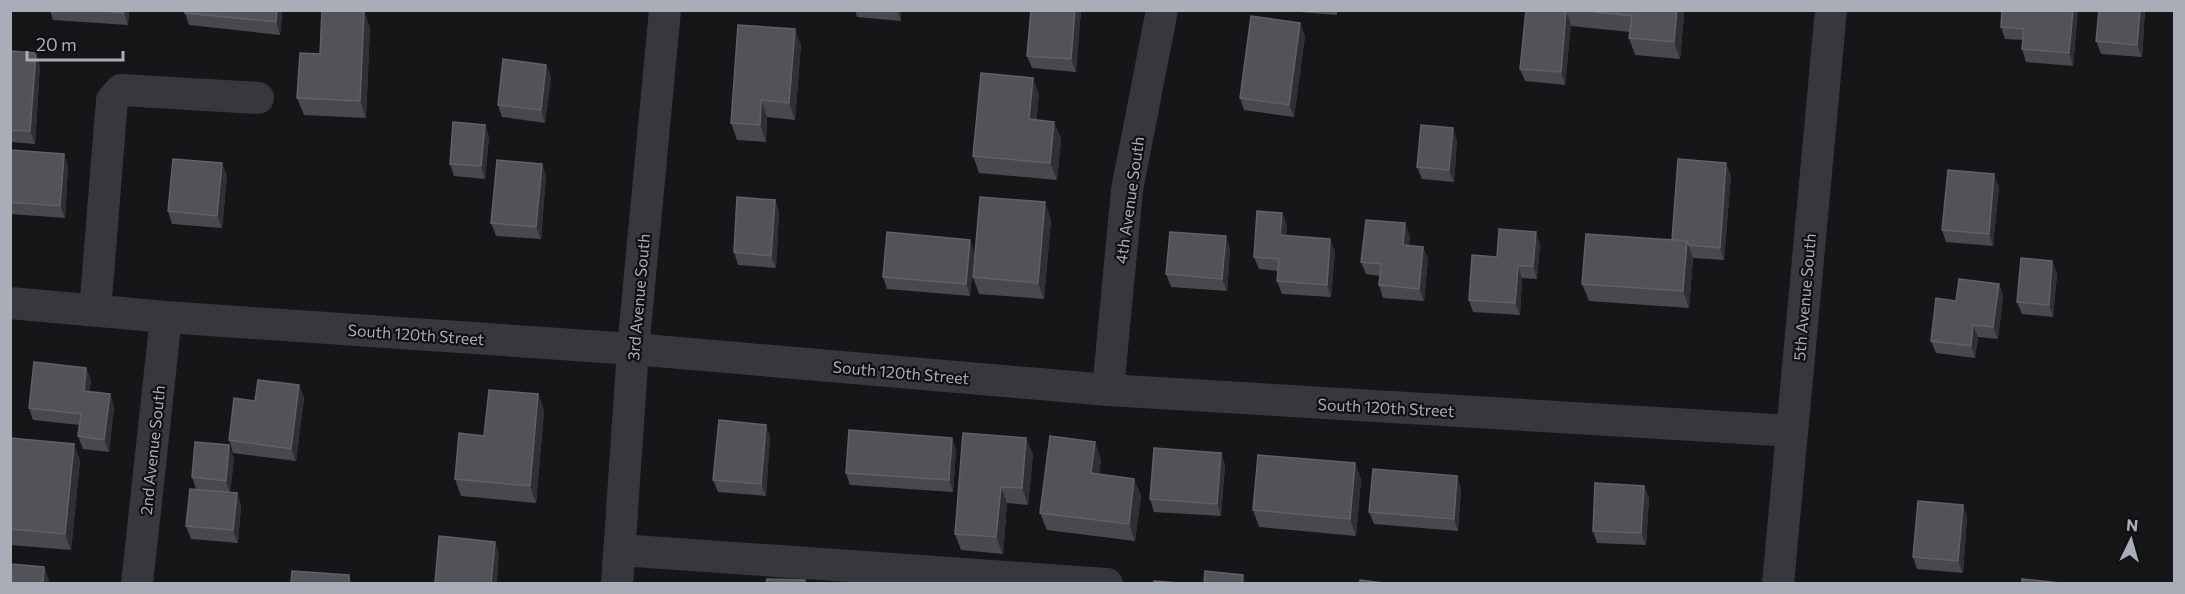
<svg xmlns="http://www.w3.org/2000/svg" width="2185" height="594" viewBox="0 0 2185 594" font-family="Commissioner,sans-serif">
<rect width="100%" height="100%" fill="#161618"/>
<g fill="none" stroke-linecap="round" stroke-linejoin="round">
<path stroke="#37383d" stroke-width="32" d="M10,303L166,317L633,349L1108,390L1792,431
M95,311L112,100L121,90L258,98
M1108,390L1127,190L1162,10
M620,550L1107,584
M137,584L166,317
M617,584L633,349L665,10
M1778,584L1831,10"/>
</g>
<path fill="#47494d" d="M50,10H129L128,25L53,20Z
M185,10H281L282,14L280,35L189,25L185,13Z
M855,10H901V21L857,17Z
M1031,10H1081L1076,72L1032,68L1027,56Z
M1274,10H1337V15Z
M1526,10H1683L1684,15L1680,59L1635,55L1629,38L1630,32L1571,26V24L1565,85L1525,81L1520,69Z
M2078,10L2073,66L2026,62L2022,49L2023,40L2005,39L2001,27Z
M2099,10H2145L2142,57L2101,54L2096,41Z
M1300,23L1305,36L1294,117L1244,110L1240,98Z
M370,27L366,118L304,115L297,98Z
M801,45L795,120L767,117L766,142L737,140L731,123Z
M10,51L40,65L35,144L10,142Z
M546,65L551,77L545,123L502,117L498,105Z
M1039,94L1036,120L1054,122L1061,139L1057,180L979,173L973,156Z
M485,125L489,137L485,179L454,176L450,164Z
M1453,128L1457,141L1454,182L1422,179L1417,167Z
M10,150L68,166L65,218L10,214Z
M542,164L546,176L541,239L496,236L491,223Z
M227,175L222,228L172,224L168,211Z
M1731,175L1724,260L1693,258L1689,308L1589,301L1582,284L1672,240Z
M1999,186L1993,246L1946,242L1942,230Z
M775,200L779,212L776,268L738,265L734,252Z
M1282,213L1287,225L1286,236L1335,251L1331,297L1282,294L1277,281L1278,271L1259,269L1254,257Z
M1051,219L1044,299L979,294L973,277Z
M1410,236L1409,245L1423,247L1428,259L1424,301L1383,298L1379,285L1380,276L1366,274L1361,262Z
M1540,244L1537,279L1522,278L1520,315L1473,312L1469,300L1497,257Z
M1230,249L1227,291L1171,287L1166,274Z
M974,252L970,296L887,289L883,277Z
M2052,261L2057,274L2053,317L2022,314L2017,302Z
M1999,284L2003,296L1998,339L1978,337L1975,358L1936,353L1931,341L1956,301Z
M86,368L91,381L89,392L110,394L114,407L109,452L83,449L78,436L80,425L33,420L29,408Z
M299,385L304,398L296,461L233,453L229,440L255,401Z
M538,394L544,411L536,503L461,496L455,479L484,436Z
M766,425L770,437L766,496L718,492L713,480Z
M10,438L74,444L80,461L71,550L10,545Z
M1026,438L1033,455L1028,505L1007,503L1003,554L961,550L955,534Z
M956,450L953,492L850,485L846,473Z
M1221,453L1225,465L1221,516L1154,512L1150,499Z
M234,458L230,493H237L241,506L238,543L191,539L186,526L196,489L192,477Z
M1101,459L1099,474L1141,495L1135,541L1047,530L1040,513Z
M1355,463L1361,480L1356,536L1259,527L1253,510Z
M1644,486L1649,498L1646,545L1597,543L1593,531Z
M1461,488L1458,531L1374,524L1369,512Z
M1963,505L1967,517L1963,573L1917,569L1913,557Z"/>
<path fill="#2f3033" d="M124,10H129L128,25L124,13Z
M277,10H281L282,14L280,35L276,22Z
M897,10H901V21Z
M1075,10H1081L1076,72L1071,59Z
M1677,10H1683L1684,15L1680,59L1674,42Z
M2073,10H2078L2073,66L2069,53Z
M2140,10H2145L2142,57L2137,45Z
M364,11L370,27L366,118L360,101Z
M1566,11L1571,24L1565,85L1561,72Z
M1300,23L1305,36L1294,117L1289,105Z
M795,29L801,45L795,120L789,103Z
M36,53L40,65L35,144L30,131Z
M546,65L551,77L545,123L541,110Z
M1033,78L1039,94L1035,136L1029,119Z
M761,100L767,117L766,142L760,125Z
M1054,122L1061,139L1057,180L1050,163Z
M485,125L489,137L485,179L481,166Z
M1453,128L1457,141L1454,182L1449,170Z
M64,154L68,166L65,218L60,206Z
M222,163L227,175L222,228L217,216Z
M1726,163L1731,175L1724,260L1720,248Z
M542,164L546,176L541,239L536,227Z
M1994,174L1999,186L1993,246L1989,234Z
M775,200L779,212L776,268L771,256Z
M1045,202L1051,219L1044,299L1038,283Z
M1282,213L1287,225L1285,248L1280,235Z
M1405,223L1410,236L1408,257L1403,245Z
M1536,232L1540,244L1537,279L1533,266Z
M1226,236L1230,249L1227,291L1222,279Z
M1330,239L1335,251L1331,297L1327,285Z
M970,240L974,252L970,296L966,284Z
M1687,241L1693,258L1689,308L1683,291Z
M1423,247L1428,259L1424,301L1419,289Z
M2052,261L2057,274L2053,317L2049,305Z
M1518,266L1522,278L1520,315L1515,303Z
M1999,284L2003,296L1998,339L1993,327Z
M1973,325L1978,337L1975,358L1971,346Z
M86,368L91,381L88,403L84,391Z
M299,385L304,398L296,461L291,449Z
M110,394L114,407L109,452L104,440Z
M538,394L544,411L536,503L530,486Z
M766,425L770,437L766,496L761,484Z
M952,438L956,450L953,492L949,480Z
M1026,438L1033,455L1028,505L1022,488Z
M1095,442L1101,459L1097,489L1091,473Z
M74,444L80,461L71,550L65,534Z
M229,445L234,458L230,493L226,481Z
M1221,453L1225,465L1221,516L1217,504Z
M1355,463L1361,480L1356,536L1350,519Z
M1457,476L1461,488L1458,531L1454,519Z
M1134,479L1141,495L1135,541L1129,524Z
M1644,486L1649,498L1646,545L1641,533Z
M1001,487L1007,503L1003,554L996,537Z
M237,493L241,506L238,543L233,530Z
M1963,505L1967,517L1963,573L1958,561Z
M495,542L499,554L497,584H491Z
M44,567L49,579L48,584H43Z
M349,575L352,584H349Z
M1243,575L1246,584H1242Z"/>
<path fill="#525359" stroke="#5f6168" stroke-width="1.5" d="M91,10H124V13Z
M185,10H277L276,22L185,13Z
M322,10L364,11L360,101L297,98L300,53L320,54Z
M1031,10H1075L1071,59L1027,56Z
M1526,10H1566L1561,72L1520,69Z
M1578,10H1677L1674,42L1629,38L1632,16Z
M2002,10H2073L2069,53L2022,49L2024,29L2001,27Z
M2099,10H2140L2137,45L2096,41Z
M1251,16L1300,23L1289,105L1240,98Z
M738,25L795,29L789,103L761,100L760,125L731,123Z
M10,51L36,53L30,131L10,130Z
M503,59L546,65L541,110L498,105Z
M981,73L1033,78L1029,119L1054,122L1050,163L973,156Z
M453,122L485,125L481,166L450,164Z
M1421,125L1453,128L1449,170L1417,167Z
M10,150L64,154L60,206L10,202Z
M173,159L222,163L217,216L168,211Z
M1678,159L1726,163L1720,248L1689,245L1687,241L1672,240Z
M497,160L542,164L536,227L491,223Z
M1948,170L1994,174L1989,234L1942,230Z
M737,197L775,200L771,256L734,252Z
M980,197L1045,202L1038,283L973,277Z
M1257,211L1282,213L1280,235L1330,239L1327,285L1277,281L1279,259L1254,257Z
M1366,220L1405,223L1403,245L1423,247L1419,289L1379,285L1381,264L1361,262Z
M1499,229L1536,232L1533,266H1518L1515,303L1469,300L1472,255L1497,257Z
M887,232L970,240L966,284L883,277Z
M1170,232L1226,236L1222,279L1166,274Z
M1586,234L1687,241L1683,291L1582,284Z
M2021,258L2052,261L2049,305L2017,302Z
M1959,279L1999,284L1993,327L1973,325L1971,346L1931,341L1936,298L1956,301Z
M34,362L86,368L84,391L110,394L104,440L78,436L81,414L29,408Z
M258,380L299,385L291,449L229,440L234,398L255,401Z
M489,390L538,394L530,486L455,479L459,433L484,436Z
M719,420L766,425L761,484L713,480Z
M849,430L952,438L949,480L846,473Z
M963,433L1026,438L1022,488L1001,487L996,537L955,534Z
M1050,436L1095,442L1091,473L1134,479L1129,524L1040,513Z
M10,438L74,444L65,534L10,529Z
M195,442L229,445L226,481L192,477Z
M1154,448L1221,453L1217,504L1150,499Z
M1258,455L1355,463L1350,519L1253,510Z
M1373,469L1457,476L1454,519L1369,512Z
M1595,483L1644,486L1641,533L1593,531Z
M190,489L237,493L233,530L186,526Z
M1918,501L1963,505L1958,561L1913,557Z
M439,536L495,542L491,584H435Z
M10,564L44,567L43,584H10Z
M292,571L349,575V584H291Z
M1205,571L1243,575L1242,584H1204Z
M767,579L805,580L804,584H767Z
M2022,579L2062,583L2061,584H2022Z
M1360,580L1391,584H1360Z
M1154,581L1193,584H1154Z"/>
<g text-anchor="middle" dominant-baseline="central" stroke-width="4.5" stroke-linejoin="round" paint-order="stroke">
<g font-size="16" fill="#a8adb8" stroke="#111113">
<text transform="translate(1129 200) rotate(-82)">4th Avenue South</text>
<text transform="translate(638 297) rotate(-85)">3rd Avenue South</text>
<text transform="translate(1804 297) rotate(-85)">5th Avenue South</text>
<text transform="translate(416 334) rotate(4)">South 120th Street</text>
<text transform="translate(901 372) rotate(5)">South 120th Street</text>
<text transform="translate(1386 407) rotate(3)">South 120th Street</text>
<text transform="translate(152 450) rotate(-84)">2nd Avenue South</text>
</g>
</g>
<rect width="2185" height="594" fill="none" stroke="#a8adb8" stroke-width="24"/>
<g transform="translate(2131 540) rotate(5)" stroke="#111113" stroke-width="4.5" paint-order="stroke">
<path d="M0-4.5L10 22L0 15L-10 22Z" fill="#a8adb8"/>
<text y="-9" font-size="16" font-weight="bold" text-anchor="middle" fill="#a8adb8">N</text>
</g>
<path d="M27 51v9h96v-9" fill="none" stroke="#a8adb8" stroke-width="3"/>
<text x="36" y="51" font-size="18" fill="#a8adb8" stroke="#111113" stroke-width="4.5" paint-order="stroke">20 m</text>
</svg>
